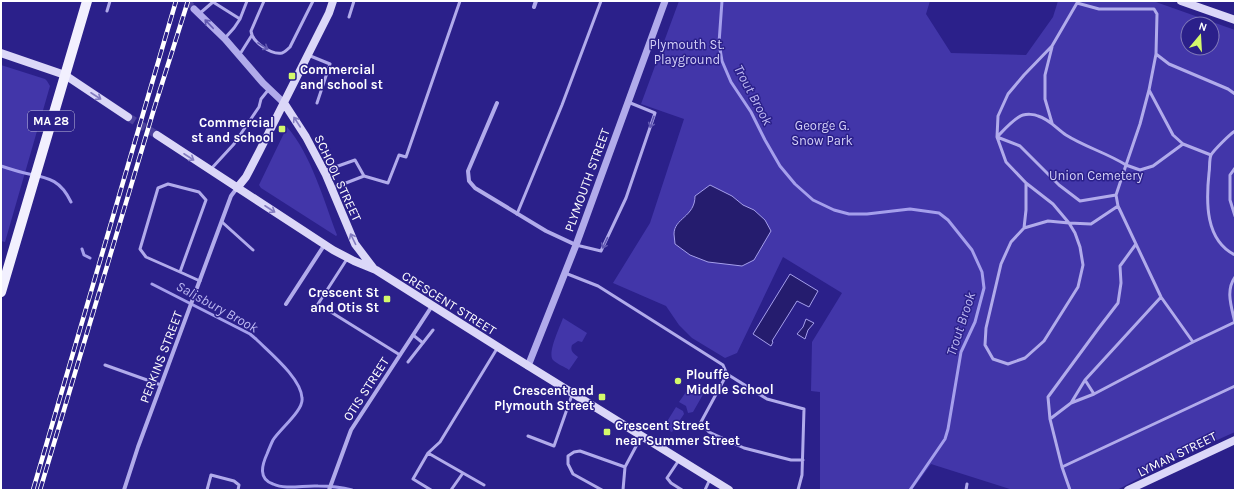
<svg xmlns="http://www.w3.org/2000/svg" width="1236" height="491" viewBox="0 0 1236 491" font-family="Karla,sans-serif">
<rect width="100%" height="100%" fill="#2b208a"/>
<path fill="#4236a9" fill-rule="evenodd" d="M679,1H930L926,14L951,53L1026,55L1053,17L1058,1H1153L1235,30V432L1177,458L1117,490H1013L931,464L912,490H820V392L811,391L812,342L842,293L783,257L737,353L725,358L692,338L679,325L666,306L613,283L650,223L684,119L641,104ZM1188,24H1212V48H1188Z
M1,65L45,79L47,81L50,86L5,242L1,241Z
M287,127C311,154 324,201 337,235L336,236L261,188L259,185Z
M563,318L587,333L582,342L578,341L572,345C570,351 573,353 578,357L569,370C565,367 557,364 553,360C547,353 560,327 563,318Z
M696,386H698L705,391L693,412L688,413L686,406L679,402L686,392L691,394Z
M676,407L683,411L684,414L672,432L663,428Z"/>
<path fill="#251c6e" stroke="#a59fec" d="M710,185L732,196L743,205L754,210L765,220L771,231L754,260L742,266L708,262L690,255L675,244C675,241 674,237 674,234C674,218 695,217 695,196Z
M790,274L818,291L809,307L797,301L772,341L773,342L771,346L753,334Z
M806,319L814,323L808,330L805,339L797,334L803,327Z"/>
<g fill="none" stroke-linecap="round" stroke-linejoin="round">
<path stroke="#a59fec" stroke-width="3" d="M722,1L719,43L722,61L731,82L751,112L765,140L780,166L795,184L813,200L834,210L849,214H867L910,209L939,213L948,220L972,250L982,272L984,288L975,322L961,352L948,429L945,439L910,490
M1,166C10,169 19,172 29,174C50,178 61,181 71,202
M82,249L84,255L90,258
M152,284L250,334L256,339C270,353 301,378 302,398C304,410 280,429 273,440C271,444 269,449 267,454C262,465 258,479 273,484C286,490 304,485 318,486C330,486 341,487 352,490"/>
<path stroke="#4b419c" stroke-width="7" stroke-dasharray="7 3.5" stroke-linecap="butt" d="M187,1L194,9"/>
<path stroke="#4b419c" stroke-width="8" stroke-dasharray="8 4" stroke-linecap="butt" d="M128,117L157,135"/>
<path stroke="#b1abeb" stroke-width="3" d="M264,1L251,31C252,42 271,55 282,53C285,52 287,50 290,47L313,1
M1078,1L1077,3L1099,9H1154L1157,14L1156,54L1169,64L1228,89L1235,94
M1077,3L1052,46L1024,75L1008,94L998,116L997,137C1003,131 1015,117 1023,115C1027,114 1034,114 1038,116C1049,119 1056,128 1066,135C1085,147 1107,153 1126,165L1116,195
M107,11L110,1
M199,14L213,2L240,19L234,28L225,38
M349,17L354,1
M240,19L247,1
M1052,47L1045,75V99L1052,123
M240,54L252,35
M308,55L330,64L317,103
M1149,90L1156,54
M1235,131C1230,134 1214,150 1211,155C1209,159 1210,168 1209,173C1206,202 1205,240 1235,255
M1183,144L1173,135L1149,90L1140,124L1126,165L1140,170L1153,166L1183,144L1211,155
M1235,168L1230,175V200L1235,216
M211,169L234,144L259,107L261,99L269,89
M324,171L355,160L364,176
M168,184L199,192L206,200L180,272L146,257L140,249L158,188Z
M333,188L364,176L388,183L399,155L406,157L460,1
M517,214L562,105L601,1
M1048,221L1069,223L1075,233L1080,247L1083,265L1078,287L1044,341L1025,358L1008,364L993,359L985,345L986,328L1001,264L1011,242L1024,228Z
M222,222L253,250
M1024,228L1026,210V183
M576,245L601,251L626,198L655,113L628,102
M347,259L318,304L400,355
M180,272L200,281
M565,273L598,286L723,365L727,374L767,399L804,409L802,475L798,490
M1235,277C1225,291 1232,308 1235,323
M1161,297L1193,342
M413,335L423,343
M408,362L433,330
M105,365L161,385
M727,374L701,422L709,432L744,448L791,460H803
M1085,380L1094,394L1071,403L1085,380L1161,297L1118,206L1116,195L1080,201L1059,185L1020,146L997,137L1006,162L1026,183L1053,204L1069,223L1091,224L1118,206
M1094,394L1193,342L1235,322
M1050,419L1071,403
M528,436L554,446L572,395
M428,453L413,479L431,490
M679,460L667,478L671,483L682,490
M1062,467L1235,386
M484,485L428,453L440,442L498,347
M207,490L211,475L234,481L239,485L238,490
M451,490L463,473
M602,490L573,474L568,464V456L574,452L580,451L625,467
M623,490L625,467L641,437
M705,490L710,479
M966,490L967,484
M1070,490L1062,467L1050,419L1048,397L1098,329L1118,303L1121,283L1120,266L1136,244"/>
<path stroke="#b1abeb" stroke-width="4" d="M534,7L536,1
M497,103L468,171L469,181L475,188L546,231L576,245
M286,304L325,244
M124,490L138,447L231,196L237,188
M329,490L351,430L432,306"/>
<path stroke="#b1abeb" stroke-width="7" d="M194,9L225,39L263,83L284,103
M528,366L576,245L665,1"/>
<path stroke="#dbd7f8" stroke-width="8" d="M1181,1L1235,20
M1,53L65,75L128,117
M284,103L306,137L326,175L355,244L374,269
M157,135L333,250L354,261L376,270L498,347L729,490
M237,188L246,177L259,152L329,13L333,1
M1128,490L1235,440"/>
<path stroke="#f2f0fe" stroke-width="10" d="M1,292L87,1"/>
<g stroke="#fff" stroke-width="4.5">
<path id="rail" d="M33,490L176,1
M40,490L154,109L188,1"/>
</g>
<use href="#rail" stroke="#2b208a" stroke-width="3" stroke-dasharray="9" stroke-linecap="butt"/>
</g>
<defs><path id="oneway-shaft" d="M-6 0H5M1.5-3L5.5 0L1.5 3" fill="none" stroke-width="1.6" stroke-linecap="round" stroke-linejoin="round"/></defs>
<g stroke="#6158b1">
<use href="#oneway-shaft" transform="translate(209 24) rotate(-134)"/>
<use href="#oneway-shaft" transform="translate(263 46) rotate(32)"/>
<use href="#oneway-shaft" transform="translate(652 122) rotate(109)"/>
<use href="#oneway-shaft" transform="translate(605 243) rotate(115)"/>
</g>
<g stroke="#837cc1">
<use href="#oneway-shaft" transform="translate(96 96) rotate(33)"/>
<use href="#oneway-shaft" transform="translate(297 122) rotate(-123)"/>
<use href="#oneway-shaft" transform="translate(189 157) rotate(33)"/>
<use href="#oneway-shaft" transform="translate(270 209) rotate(33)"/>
<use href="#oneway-shaft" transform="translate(353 239) rotate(-116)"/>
</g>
<g fill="#d4f96b" stroke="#2b208a" stroke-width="1.5">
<rect x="288" y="72" width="8" height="8" rx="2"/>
<rect x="278" y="125" width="8" height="8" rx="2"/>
<rect x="383" y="295" width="8" height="8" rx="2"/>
<circle cx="678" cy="381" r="4"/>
<rect x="598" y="393" width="8" height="8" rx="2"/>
<rect x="603" y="428" width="8" height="8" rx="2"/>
</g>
<g text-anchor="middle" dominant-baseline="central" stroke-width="3" stroke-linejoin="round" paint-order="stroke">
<rect fill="#2b208a" stroke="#bfbcdc" stroke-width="1" x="28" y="111" width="46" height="20" rx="3"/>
<g font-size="12" font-weight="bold" fill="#fff">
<text x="51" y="121">MA 28</text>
</g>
<g font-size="13" fill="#d4d0f8" stroke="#2b208a">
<text x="687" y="44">Plymouth St.<tspan x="687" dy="15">Playground</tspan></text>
<text x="822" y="125">George G.<tspan x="822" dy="15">Snow Park</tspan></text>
<text x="1096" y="175">Union Cemetery</text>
</g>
<g font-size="13" font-weight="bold" fill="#fff" stroke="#2b208a" text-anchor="start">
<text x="300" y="69">Commercial<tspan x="300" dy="15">and school st</tspan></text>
<text x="274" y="122" text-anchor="end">Commercial<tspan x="274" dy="15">st and school</tspan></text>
<text x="379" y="292" text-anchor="end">Crescent St<tspan x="379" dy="15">and Otis St</tspan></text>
<text x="686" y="374">Plouffe<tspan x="686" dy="15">Middle School</tspan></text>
<text x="594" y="390" text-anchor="end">Crescent and<tspan x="594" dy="15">Plymouth Street</tspan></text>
<text x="615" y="425">Crescent Street<tspan x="615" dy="15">near Summer Street</tspan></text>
</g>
<g font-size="13" fill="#fff" stroke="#2b208a">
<text transform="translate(338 178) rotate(65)">SCHOOL STREET</text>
<text transform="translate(587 180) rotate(-70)">PLYMOUTH STREET</text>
<text transform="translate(449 303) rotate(32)">CRESCENT STREET</text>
<text transform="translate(161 357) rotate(-69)">PERKINS STREET</text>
<text transform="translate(366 389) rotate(-57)">OTIS STREET</text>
<text transform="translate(1177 454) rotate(-26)">LYMAN STREET</text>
</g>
<g font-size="14" font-style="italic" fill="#bcb7f2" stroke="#2b208a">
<text transform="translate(753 95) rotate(62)">Trout Brook</text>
<text transform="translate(217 307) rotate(29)">Salisbury Brook</text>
<text transform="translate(961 324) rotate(-72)">Trout Brook</text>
</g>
</g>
<rect width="1236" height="491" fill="none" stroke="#ffffff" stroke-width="4"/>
<g transform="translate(1200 36) rotate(18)"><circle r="19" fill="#2b208a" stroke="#8079b9"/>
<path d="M0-3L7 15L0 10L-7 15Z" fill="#d4f96b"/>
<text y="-6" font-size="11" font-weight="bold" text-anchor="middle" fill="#ffffff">N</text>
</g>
</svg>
